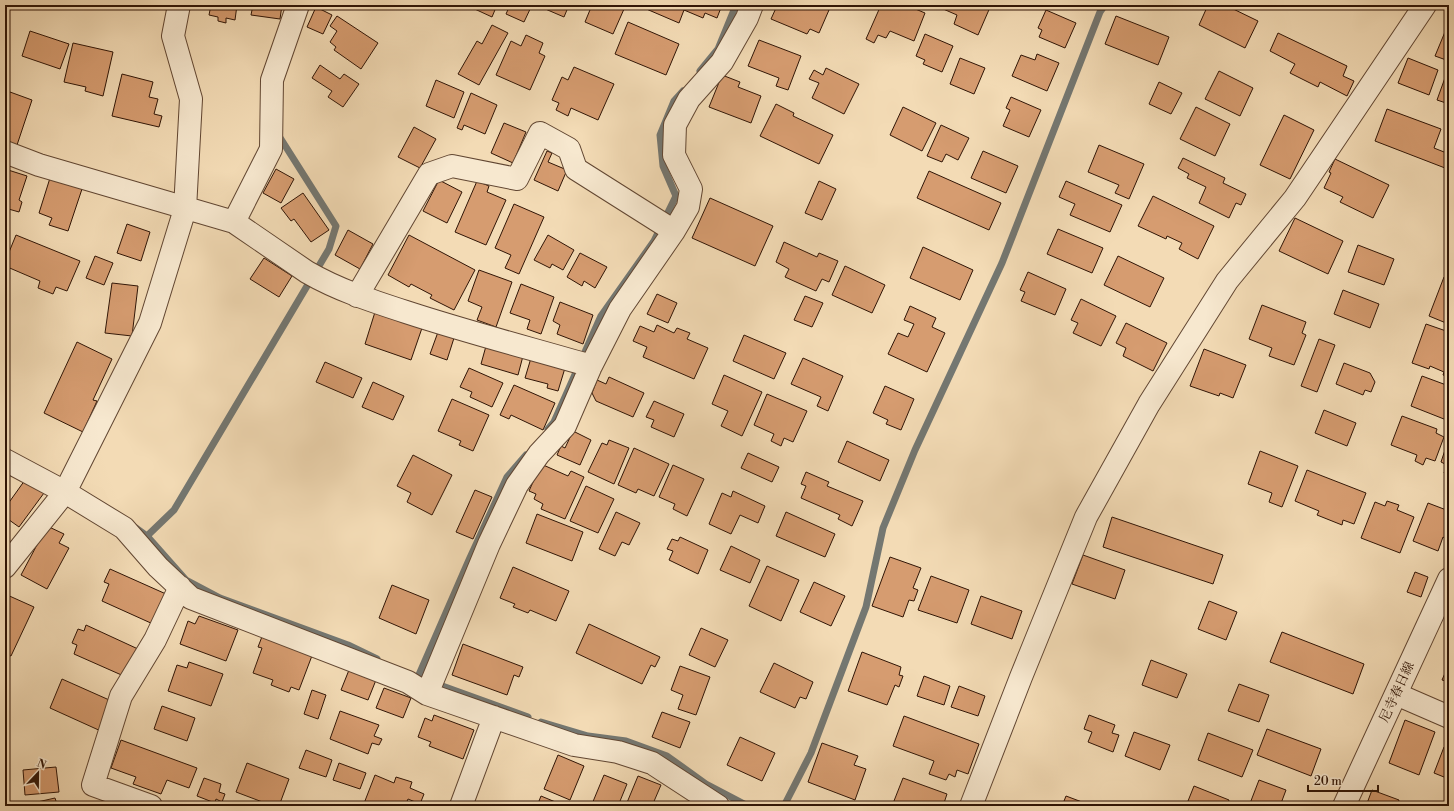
<svg xmlns="http://www.w3.org/2000/svg" width="1454" height="811" viewBox="0 0 1454 811" font-family="'Libre Bodoni','Noto Serif JP',serif">
<rect width="100%" height="100%" fill="#f3dbb5"/>
<filter id="stains"><feTurbulence type="fractalNoise" baseFrequency=".005" numOctaves="4"/><feColorMatrix values="0 0 0 0 .2 0 0 0 0 .09 0 0 0 0 .02 0 0 0 .5 -.17"/></filter>
<radialGradient id="worn" r=".72"><stop offset=".6" stop-color="#630" stop-opacity="0"/><stop offset="1" stop-color="#630" stop-opacity=".3"/></radialGradient>
<g fill="none" stroke-linecap="round" stroke-linejoin="round">
<path stroke="#747771" stroke-width="7" d="M700,71L718,49L736,5
M548,429L554,422L601,316L654,241L676,196L663,166L660,135L674,101L683,91
M136,528L147,536L186,580L220,598L348,645L377,659
M147,536L174,510L329,249L336,226L279,136V134
M418,677L469,560L507,477L526,455
M434,683L528,717
M541,722L588,736L626,741L667,756L706,784L748,806
M784,806L811,753L866,607L883,528L915,450L1002,263L1100,12L1105,5"/>
</g>
<path fill="#d69c70" stroke="#301506" d="M211,5H237L235,20L226,18V23L218,21V17L209,15Z
M253,5H282L280,19L251,15Z
M466,5H497L492,17Z
M510,5H532L524,22L506,14Z
M536,5H569L564,17Z
M592,5H615L624,9L613,34L585,22Z
M645,5H722L717,18L705,13L703,18L684,10L679,23L644,8Z
M769,5H818L829,10L819,33L810,29L807,34L771,19L776,8Z
M881,5H906L925,13L914,41L890,31L886,38L878,35L874,43L866,39Z
M934,5H991L978,35L954,24L957,15Z
M1208,5H1225L1258,21L1245,48L1199,25Z
M316,7L332,15L323,34L307,27Z
M1046,10L1076,23L1065,48L1039,37L1042,30L1038,28Z
M337,16L378,43L361,69L334,50L336,47L330,42L337,31L330,26Z
M1116,16L1169,37L1158,65L1105,44Z
M628,22L679,44L666,75L615,54Z
M492,25L508,33L479,85L458,74L477,41L482,44Z
M1447,27L1449,28V61L1435,56Z
M30,31L69,44L60,69L22,56Z
M1278,33L1347,66L1343,76L1354,81L1347,96L1320,82L1318,87L1290,73L1295,64L1270,51Z
M925,34L953,46L942,72L923,64L925,60L916,56Z
M526,35L543,43L539,53L545,56L530,90L496,75L511,41L521,46Z
M759,40L801,56L788,90L776,86L779,78L748,66Z
M73,43L113,52L103,96L85,91L86,87L64,82Z
M1037,54L1059,63L1047,91L1012,76L1021,55L1035,60Z
M960,58L985,68L974,94L950,84Z
M1408,58L1438,70L1429,95L1398,83Z
M320,65L340,79L344,74L359,84L343,107L328,97L332,91L312,78Z
M574,67L614,84L598,120L571,108L568,116L556,110L559,103L552,100L562,77L568,80Z
M826,68L859,84L844,114L812,98L819,83L809,79L814,70L823,75Z
M1219,71L1253,88L1240,116L1205,99Z
M122,74L153,82L149,97L158,99L154,114L162,116L159,127L112,116Z
M722,75L740,82L738,87L761,96L751,123L709,107Z
M1446,75L1449,76V104L1437,100Z
M436,80L464,92L454,118L426,106Z
M1159,82L1182,93L1171,114L1149,104Z
M10,92L32,100L16,148L5,144V106Z
M471,93L497,105L485,134L464,125L462,130L457,128Z
M1011,97L1041,110L1029,137L1003,126L1010,110L1006,108Z
M776,104L794,113L793,116L833,135L819,164L760,136Z
M903,107L936,123L922,151L890,135Z
M1196,107L1230,124L1215,156L1180,139Z
M1387,109L1441,129L1434,148L1449,154L1445,168L1375,141Z
M1284,115L1314,130L1290,179L1260,165Z
M504,123L526,132L513,163L491,153Z
M941,125L969,138L958,160L946,154L942,162L927,156Z
M414,127L436,139L420,168L398,157Z
M1099,145L1144,164L1129,199L1115,193L1119,185L1088,172Z
M547,151L552,153L548,162L567,170L558,191L534,180Z
M983,151L1018,166L1006,193L971,178Z
M1183,158L1225,178L1223,183L1246,194L1241,205L1236,203L1229,218L1199,203L1206,187L1187,178L1189,174L1178,168Z
M1335,159L1389,185L1373,218L1340,202L1343,197L1324,188L1331,173L1329,172Z
M5,169L27,176L19,200L22,202L19,212L5,208Z
M276,169L294,179L281,203L263,193Z
M929,171L1001,203L989,230L917,198Z
M50,178L82,189L68,231L49,225L52,218L39,213Z
M439,180L462,192L447,223L423,211Z
M477,181L489,186L487,192L506,200L486,245L455,232Z
M819,181L836,189L822,220L805,213Z
M1066,181L1122,205L1110,232L1070,215L1075,204L1059,197Z
M303,193L329,230L311,242L294,219L291,221L281,208Z
M1153,196L1214,226L1198,259L1179,249L1182,243L1167,236L1166,239L1138,226Z
M710,198L773,226L755,266L692,238Z
M514,204L544,217L519,274L505,268L511,255L495,248Z
M1295,218L1343,241L1328,274L1279,251Z
M127,224L150,232L141,261L117,253Z
M1058,229L1103,248L1092,273L1047,254Z
M348,230L373,244L360,269L335,255Z
M16,235L80,261L67,291L56,287L53,294L38,288L40,281L5,266V262Z
M409,235L475,270L454,310L430,298L432,295L411,284L409,287L388,275Z
M548,235L574,250L563,270L552,264L550,268L534,260Z
M784,242L817,257L819,253L838,261L829,282L822,279L816,291L785,277L789,269L776,262Z
M1358,245L1394,259L1384,285L1348,272Z
M923,247L973,270L960,300L910,278Z
M580,253L607,267L595,288L584,281L582,286L567,277Z
M95,256L113,263L104,285L86,278Z
M1118,256L1164,278L1150,307L1104,285Z
M264,258L292,276L279,297L250,279Z
M845,266L885,285L872,313L832,295Z
M479,270L512,282L496,327L477,320L482,307L468,301Z
M1028,272L1066,289L1055,315L1021,301L1025,292L1020,290Z
M1444,277L1449,280V321L1448,320L1446,323L1429,316Z
M112,283L138,286L132,336L105,333Z
M521,284L554,297L541,334L527,329L530,320L510,313Z
M1343,290L1379,304L1370,328L1334,314Z
M657,294L677,303L668,323L647,314Z
M805,296L823,303L812,327L794,320Z
M1081,299L1116,316L1101,346L1073,333L1078,323L1071,320Z
M560,302L593,315L583,344L557,334L560,325L553,321Z
M1262,305L1306,322L1302,333L1306,335L1294,365L1269,356L1272,348L1249,339Z
M910,306L936,318L932,327L945,333L927,372L888,354L898,333L908,337L914,324L904,320Z
M375,312L422,328L411,360L365,344Z
M1126,323L1167,343L1153,371L1123,356L1126,348L1116,343Z
M1426,324L1449,332V377L1443,375L1444,372L1430,366L1429,369L1412,363Z
M657,325L674,333L677,328L690,333L687,339L708,348L694,379L643,357L647,347L633,341L640,326L654,332Z
M438,332L454,338L447,360L430,354Z
M744,335L786,353L774,379L733,361Z
M1319,339L1335,345L1317,392L1301,386Z
M77,342L112,359L93,400L97,401L83,432L44,413Z
M486,346L523,356L518,375L481,364Z
M1204,349L1246,365L1233,398L1220,393L1219,396L1190,386Z
M531,358L565,368L558,391L547,388L548,384L525,378Z
M803,358L843,376L828,411L817,406L821,397L791,384Z
M325,362L362,378L353,398L316,382Z
M1344,363L1370,373L1375,382L1371,392L1365,390L1363,395L1336,384Z
M469,368L503,383L492,407L470,397L472,392L460,387Z
M724,375L762,392L742,436L721,426L728,411L712,404Z
M1422,376L1449,386V421L1411,406Z
M609,377L644,393L633,417L596,401L592,393L597,380L606,384Z
M373,382L404,396L393,420L362,407Z
M514,385L555,403L543,430L511,415L509,419L500,415Z
M885,386L914,399L901,430L886,424L888,420L873,413Z
M767,394L807,411L793,442L784,438L781,446L771,441L774,434L754,425Z
M452,399L489,415L473,451L459,445L461,441L438,431Z
M654,401L684,414L674,437L651,427L654,420L646,417Z
M1324,410L1356,423L1347,446L1315,433Z
M1402,416L1437,429L1436,433L1444,437L1435,461L1426,458L1423,465L1415,461L1417,455L1391,445Z
M573,431L591,440L580,465L557,455L561,446L565,448Z
M609,440L629,448L614,484L588,472L602,443L607,445Z
M847,441L889,460L880,481L838,462Z
M634,448L669,464L654,496L638,489L636,493L618,485Z
M1445,450L1449,452V475L1444,473L1447,465L1441,462Z
M1260,451L1298,466L1282,507L1269,502L1272,493L1248,484Z
M748,453L779,467L772,482L741,468Z
M413,455L452,475L432,515L407,502L411,493L397,486Z
M541,464L568,476L571,471L584,477L565,519L541,509L543,504L534,499L536,494L529,491Z
M673,465L704,479L687,516L673,509L675,504L659,497Z
M1307,470L1366,493L1354,524L1343,520L1342,525L1317,515L1319,511L1295,501Z
M806,472L829,482L827,486L863,501L852,526L838,519L840,515L801,498L806,486L801,484Z
M25,480L44,493L19,527L5,517V508Z
M586,486L614,499L598,533L570,521Z
M475,490L492,497L473,539L456,532Z
M733,491L765,506L758,523L740,515L731,534L709,524L722,493L731,497Z
M1387,501L1399,505L1397,510L1414,517L1400,553L1361,538L1375,502L1385,506Z
M1428,503L1449,511V522L1446,528L1449,529V532L1446,539L1443,537L1438,551L1413,541Z
M616,512L640,523L629,545L622,542L615,556L599,549Z
M786,512L835,534L825,557L776,536Z
M537,514L583,532L572,561L526,543Z
M1112,517L1223,555L1213,584L1103,547Z
M47,526L64,534L59,543L69,548L47,589L21,575Z
M680,537L708,550L698,574L669,560L673,551L667,549L672,539L678,541Z
M731,546L760,560L750,583L720,570Z
M1083,555L1125,570L1115,599L1072,584Z
M890,557L921,568L913,588L918,590L914,601L909,600L903,617L872,606Z
M767,566L799,580L781,621L749,606Z
M513,567L569,591L556,621L530,610L528,613L513,607L515,604L500,598Z
M110,569L166,594L153,624L102,601L109,584L104,582Z
M1415,572L1428,577L1421,597L1407,592Z
M931,576L969,590L957,623L918,610Z
M814,582L845,596L831,626L800,612Z
M392,585L429,600L416,634L379,618Z
M5,594L34,607L11,656L5,654Z
M981,596L1022,611L1012,639L971,624Z
M1209,601L1237,612L1226,640L1198,629Z
M199,616L238,630L226,661L180,644L188,621L195,624Z
M589,624L660,657L655,667L651,665L642,684L576,653Z
M86,625L138,649L126,677L74,654L77,645L72,643L78,629L84,631Z
M701,628L728,640L715,667L689,655Z
M1282,632L1364,664L1353,694L1270,662Z
M263,634L313,653L299,690L291,687L289,692L271,685L273,680L253,673L262,648L258,647Z
M463,644L523,667L519,677L514,675L507,695L452,675Z
M862,652L901,667L899,675L903,676L899,687L895,685L887,705L848,691Z
M1151,660L1187,674L1177,698L1142,685Z
M189,662L223,674L211,706L168,691L177,665L187,668Z
M774,663L813,682L806,699L800,697L795,708L760,692Z
M1449,664V682L1442,680Z
M680,666L710,677L696,715L678,709L683,695L671,690Z
M349,670L376,680L368,700L341,690Z
M924,676L950,686L944,705L917,696Z
M62,679L116,703L103,732L50,708Z
M1239,684L1269,695L1259,722L1228,711Z
M959,686L985,696L978,716L951,707Z
M384,688L411,698L403,718L376,708Z
M312,690L326,695L318,719L304,714Z
M162,706L195,718L187,741L154,729Z
M340,711L379,725L374,736L382,739L379,745L372,743L368,754L330,739Z
M662,712L690,722L680,748L652,737Z
M434,715L474,730L463,759L429,746L431,742L418,737L425,718L432,721Z
M1089,715L1115,725L1112,733L1119,735L1113,752L1088,742L1092,732L1084,729Z
M904,716L979,744L968,774L957,770L955,777L949,774L946,780L929,774L934,761L893,746Z
M1405,720L1435,732L1419,775L1389,763Z
M1267,729L1321,749L1311,776L1257,755Z
M1134,732L1170,745L1160,770L1125,756Z
M1208,733L1253,750L1242,777L1198,760Z
M740,737L775,753L762,781L727,765Z
M121,740L197,768L189,788L167,780L161,794L133,784L136,777L111,768Z
M822,743L858,756L854,765L866,769L855,800L808,782Z
M1444,747L1449,749V779L1434,773Z
M306,750L332,760L326,777L299,768Z
M558,755L584,766L570,800L544,789Z
M247,763L289,779L279,806H273L236,792Z
M339,763L366,773L360,789L333,780Z
M56,767L59,792L25,795L23,770Z
M375,775L394,783L396,777L412,782L410,788L424,794L420,804L408,799L405,806H363Z
M604,775L627,784L618,806H598L592,804Z
M638,776L661,785L652,806H629L626,805Z
M204,778L221,784L219,792L225,794L222,802L216,799L215,803L197,796Z
M903,778L947,794L943,806H892Z
M1259,780L1286,790L1280,806H1249Z
M1194,786L1229,800L1227,806H1186Z
M1372,790L1399,800L1397,806H1366Z
M541,796L565,806H537Z
M1066,796L1082,802L1081,806H1062Z
M55,798L57,804L61,803L62,806H24V805Z"/>
<g fill="none" stroke-linecap="round" stroke-linejoin="round">
<g stroke="#614632" stroke-width="24">
<path id="minor" d="M5,152L39,165L234,222L307,272C338,290 372,301 406,312C467,332 529,348 591,366
M234,222L271,149L272,80L298,5
M357,296L429,174L452,166L517,179L540,133L569,149L576,169L674,231
M5,460L65,492L124,528L158,567L191,598L408,682L427,694L574,745L618,752L652,763L718,806
M5,567L65,492L150,323L185,209L191,99L173,36L179,5
M427,694L489,544L517,485L539,454L565,426L591,366L620,309L674,231L688,207L691,189L674,155L675,125L689,99L722,62L747,18L752,5
M1396,694L1449,717
M151,806L93,785L121,696L155,640L180,587
M461,806L494,717
M971,806L1021,677L1086,517L1149,404L1227,281L1295,198L1425,5
M1344,806L1449,579"/>
</g>
<use href="#minor" stroke="#f7e8cf" stroke-width="22"/>
</g>
<g text-anchor="middle" dominant-baseline="central" stroke-width="3" stroke-linejoin="round" paint-order="stroke">
<g font-size="13" fill="#301506" stroke="#f7e8cf">
<text transform="translate(1397 692) rotate(-65)">尼寺春日線</text>
</g>
</g>
<rect width="1454" height="811" fill="none" stroke="#f3dbb5" stroke-width="20"/>
<rect x="6" y="6" width="1442" height="799" fill="none" stroke="#301506" stroke-width="2"/>
<rect x="10" y="10" width="1434" height="791" fill="none" stroke="#301506"/>
<g transform="translate(38 773) rotate(22)" stroke="#f7e8cf" stroke-width="3" paint-order="stroke">
<path d="M0-3L7 15L0 10L-7 15Z" fill="#301506"/>
<text y="-6" font-size="11" font-weight="bold" text-anchor="middle" fill="#301506">N</text>
</g>
<path d="M1308 785v6h70v-6" fill="none" stroke="#301506" stroke-width="2"/>
<text x="1314" y="785" font-size="12" fill="#301506" stroke="#f7e8cf" stroke-width="3" paint-order="stroke">20 m</text>
<rect width="100%" height="100%" filter="url(#stains)"/>
<rect width="100%" height="100%" fill="url(#worn)"/>
</svg>
